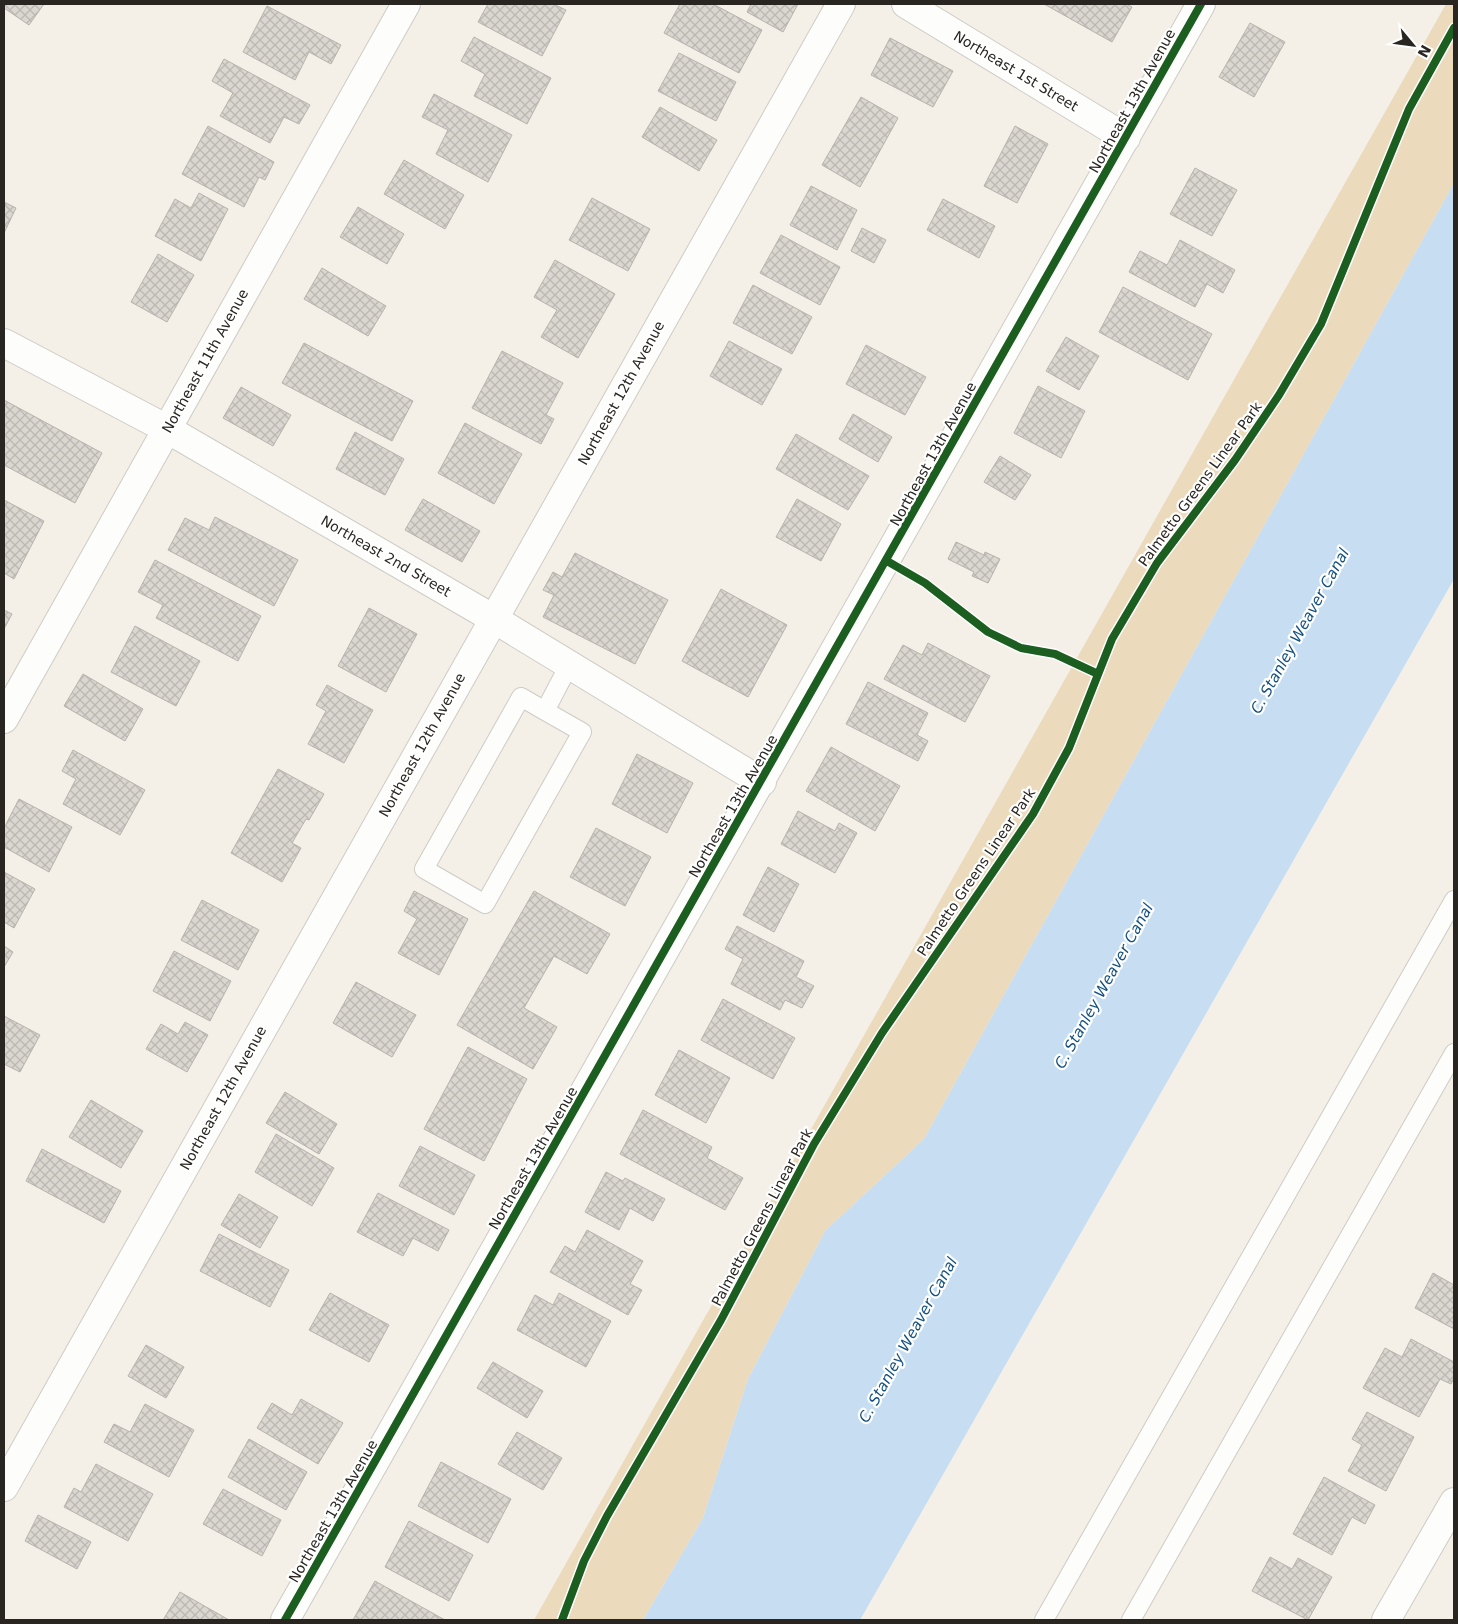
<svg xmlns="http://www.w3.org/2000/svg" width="1458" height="1624" viewBox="0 0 1458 1624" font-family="'DejaVu Sans',sans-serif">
<defs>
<pattern id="building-cross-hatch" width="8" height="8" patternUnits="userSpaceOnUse" patternTransform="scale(1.25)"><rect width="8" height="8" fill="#dad7d1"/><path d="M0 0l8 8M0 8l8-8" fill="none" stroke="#bbb8b3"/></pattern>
</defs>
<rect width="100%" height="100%" fill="#f4f0e8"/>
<path fill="#ecdabc" d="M1446,4H1454V183L924,1139L825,1231L748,1379L703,1518L643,1620H534Z"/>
<path fill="#c7ddf1" d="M1454,183V579L860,1620H643L703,1518L748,1379L825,1231L924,1139Z"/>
<path fill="url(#building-cross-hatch)" stroke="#b6b3ad" d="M4,4H44L29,25L4,8Z
M488,4H553L566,10L542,56L478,22Z
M680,4H713L762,30L739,73L664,33Z
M751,4H798L783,32L747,12Z
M1044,4H1126L1132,7L1112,42Z
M267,6L341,45L331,64L309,52L295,80L243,52Z
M1250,23L1285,42L1254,97L1219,77Z
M474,37L551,78L527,124L474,96L485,74L461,61Z
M890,38L953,71L933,107L871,75Z
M679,53L736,82L716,121L658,91Z
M224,59L310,105L299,124L284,117L270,143L220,116L233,93L212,81Z
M434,94L512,135L488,182L436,154L448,130L422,117Z
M861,97L898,118L860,187L822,165Z
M660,107L717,140L699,171L642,137Z
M208,126L274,162L265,180L259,177L244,207L182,174Z
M1015,126L1048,144L1017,203L984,186Z
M404,160L464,195L445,229L384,194Z
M1195,168L1237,190L1212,236L1170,214Z
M811,186L857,210L837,250L790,225Z
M199,193L228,209L201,261L155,236L175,199L191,208Z
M592,198L650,229L628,271L569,240Z
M943,199L995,226L979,258L927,230Z
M4,202L16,208L4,233Z
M358,207L404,234L387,264L340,237Z
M862,228L886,240L874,263L851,251Z
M781,235L840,267L820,305L760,273Z
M1180,240L1235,270L1223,293L1207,284L1195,307L1129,272L1140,251L1167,265Z
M158,254L194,275L167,322L131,302Z
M555,260L615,294L578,358L541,337L557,310L534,297Z
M322,268L386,306L368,336L304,299Z
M753,285L812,317L792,354L733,323Z
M1123,287L1212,334L1188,380L1099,332Z
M1066,337L1099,356L1079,390L1046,371Z
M729,341L782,369L762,405L710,376Z
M304,343L413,401L392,441L282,383Z
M866,345L926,377L905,415L846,384Z
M502,351L563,383L546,415L554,419L541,444L472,408Z
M1038,386L1085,411L1061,458L1014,433Z
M241,387L291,415L273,446L223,418Z
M4,400L102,453L75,503L4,465Z
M853,414L892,437L878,462L839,439Z
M465,423L522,454L494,504L438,473Z
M355,432L404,459L385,495L336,469Z
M796,434L869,476L848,510L776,469Z
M1000,456L1031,475L1015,500L984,482Z
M423,499L480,531L462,562L405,530Z
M797,499L841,524L821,561L776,537Z
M4,500L44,521L14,579L4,573Z
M215,517L298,560L274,606L168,550L185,518L209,530Z
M956,542L984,555L985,552L1000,559L988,583L972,576L974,572L948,559Z
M575,553L668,600L635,664L543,617L554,595L543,590L553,572L562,577Z
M155,560L261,616L238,661L156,618L163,605L138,592Z
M721,589L787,625L748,697L682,661Z
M369,608L417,634L386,692L338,666Z
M4,610L12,614L4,629Z
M135,626L200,661L176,706L111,672Z
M928,643L990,676L965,722L884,679L903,645L922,655Z
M83,674L143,709L125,741L64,706Z
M868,682L928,713L917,735L928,741L918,761L846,724Z
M327,685L373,710L344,763L308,744L326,711L316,705Z
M831,747L900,786L875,831L806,791Z
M73,750L145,790L120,835L63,804L76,779L62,771Z
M637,754L693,783L667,833L612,804Z
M278,769L324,794L309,820L306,819L292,843L301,848L282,882L231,853Z
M19,799L72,827L49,872L4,847V828Z
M798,811L835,831L839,823L857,833L835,873L781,844Z
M596,828L651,857L625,906L570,877Z
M768,867L799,884L774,932L743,915Z
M4,872L35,889L14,928L4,922Z
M414,891L468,919L439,975L398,953L417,919L404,911Z
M534,891L610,934L587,974L554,956L524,1008L557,1027L533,1069L457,1025Z
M202,900L259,930L238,970L181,940Z
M737,926L804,961L796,977L814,986L802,1008L785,1000L780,1010L731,984L743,959L725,949Z
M4,946L13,952L4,967Z
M174,951L231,981L210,1021L153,991Z
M356,982L416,1015L392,1057L333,1023Z
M723,999L795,1038L773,1079L701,1040Z
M4,1016L40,1035L20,1072L4,1064Z
M185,1022L208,1035L187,1072L146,1049L161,1024L178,1034Z
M468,1047L527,1079L484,1161L424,1129Z
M679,1050L730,1078L706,1123L655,1095Z
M285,1092L337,1124L319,1154L266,1123Z
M91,1100L143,1131L121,1168L69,1137Z
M643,1110L712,1147L707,1158L743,1178L725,1210L620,1154Z
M276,1134L334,1168L312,1206L255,1172Z
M420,1146L475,1175L454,1215L399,1186Z
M42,1149L121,1191L104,1223L26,1181Z
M606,1172L623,1181L625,1178L665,1199L653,1221L630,1208L619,1230L585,1212Z
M378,1193L449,1230L438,1251L413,1238L403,1256L357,1232Z
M239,1194L278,1217L260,1248L221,1225Z
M587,1230L643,1261L630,1284L642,1290L628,1315L550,1272L565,1246L575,1252Z
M219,1234L289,1270L270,1307L200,1271Z
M1433,1273L1454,1285V1329L1415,1308Z
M330,1293L389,1325L369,1362L309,1330Z
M559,1293L611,1321L586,1367L517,1330L535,1295L553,1305Z
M1411,1339L1454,1362V1378L1451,1384L1440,1379L1419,1417L1363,1388L1385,1348L1402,1357Z
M146,1345L184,1367L166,1398L128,1376Z
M493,1362L543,1391L527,1418L477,1388Z
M301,1399L343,1423L318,1464L257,1428L272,1403L292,1415Z
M145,1404L194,1430L169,1477L104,1442L114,1424L130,1432Z
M1367,1412L1414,1437L1386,1491L1348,1471L1362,1445L1352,1439Z
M517,1432L562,1458L543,1490L498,1464Z
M249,1439L307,1472L286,1510L228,1477Z
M441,1462L511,1499L488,1543L418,1506Z
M96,1464L153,1494L128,1541L64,1507L74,1488L81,1492Z
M1324,1477L1375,1505L1365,1524L1352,1517L1332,1555L1293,1534Z
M223,1489L281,1520L262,1556L203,1524Z
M38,1515L91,1542L77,1569L25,1541Z
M409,1521L473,1555L449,1601L385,1567Z
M1270,1557L1292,1569L1298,1558L1332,1577L1308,1620L1252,1591Z
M375,1581L445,1620H353Z
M180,1592L229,1620H163Z"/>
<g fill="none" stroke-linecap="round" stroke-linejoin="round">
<g stroke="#cecbc5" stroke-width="20">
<path id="lane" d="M545,711L521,697L424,869L485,904L582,732L545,711L569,665
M1044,1620L1454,900
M1131,1620L1454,1053"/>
</g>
<g stroke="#cecbc5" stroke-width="30">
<path id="street" d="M906,4L1126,138
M4,343L167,429L494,619L762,782
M4,719L406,4
M4,1487L841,4
M285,1620L1201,4
M1386,1620L1454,1502"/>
</g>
<use href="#lane" stroke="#fdfdfc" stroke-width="18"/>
<use href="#street" stroke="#fdfdfc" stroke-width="28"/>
<g stroke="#fff" stroke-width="11">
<path id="cycleway" d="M887,561L925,583L988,632L1021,648L1055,654L1098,674
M285,1620L1201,4
M562,1620L584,1561L607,1516L721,1320L814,1144L882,1033L1033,814L1069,748L1112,639L1157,563L1235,460L1279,395L1321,324L1409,109L1454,28"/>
</g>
<use href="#cycleway" stroke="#1b5e20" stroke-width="8"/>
</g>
<g text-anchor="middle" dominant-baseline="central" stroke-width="4.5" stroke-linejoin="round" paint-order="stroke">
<g font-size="14" fill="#292621" stroke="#fff">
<text transform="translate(1016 71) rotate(31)">Northeast 1st Street</text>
<text transform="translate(1132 101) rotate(-61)">Northeast 13th Avenue</text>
<text transform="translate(205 361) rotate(-61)">Northeast 11th Avenue</text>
<text transform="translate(621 393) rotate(-61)">Northeast 12th Avenue</text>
<text transform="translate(933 454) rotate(-61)">Northeast 13th Avenue</text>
<text transform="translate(1200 484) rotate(-54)">Palmetto Greens Linear Park</text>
<text transform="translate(386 556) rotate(30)">Northeast 2nd Street</text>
<text transform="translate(422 745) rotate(-61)">Northeast 12th Avenue</text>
<text transform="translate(733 806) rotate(-60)">Northeast 13th Avenue</text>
<text transform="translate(976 872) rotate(-56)">Palmetto Greens Linear Park</text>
<text transform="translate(223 1098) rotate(-61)">Northeast 12th Avenue</text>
<text transform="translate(533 1158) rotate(-60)">Northeast 13th Avenue</text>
<text transform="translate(762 1217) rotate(-62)">Palmetto Greens Linear Park</text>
<text transform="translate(333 1511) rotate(-60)">Northeast 13th Avenue</text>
</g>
<g font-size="15" font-style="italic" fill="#145181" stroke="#fff">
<text transform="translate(1300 631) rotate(-61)">C. Stanley Weaver Canal</text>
<text transform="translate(1104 986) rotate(-61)">C. Stanley Weaver Canal</text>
<text transform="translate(908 1340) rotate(-61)">C. Stanley Weaver Canal</text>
</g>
</g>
<rect width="1458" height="1624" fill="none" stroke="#292621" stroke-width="10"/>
<g transform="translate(1413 45) rotate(119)" stroke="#ffffff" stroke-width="4" paint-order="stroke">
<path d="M0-4L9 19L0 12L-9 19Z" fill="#292621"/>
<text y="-8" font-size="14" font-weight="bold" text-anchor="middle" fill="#292621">N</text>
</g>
</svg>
